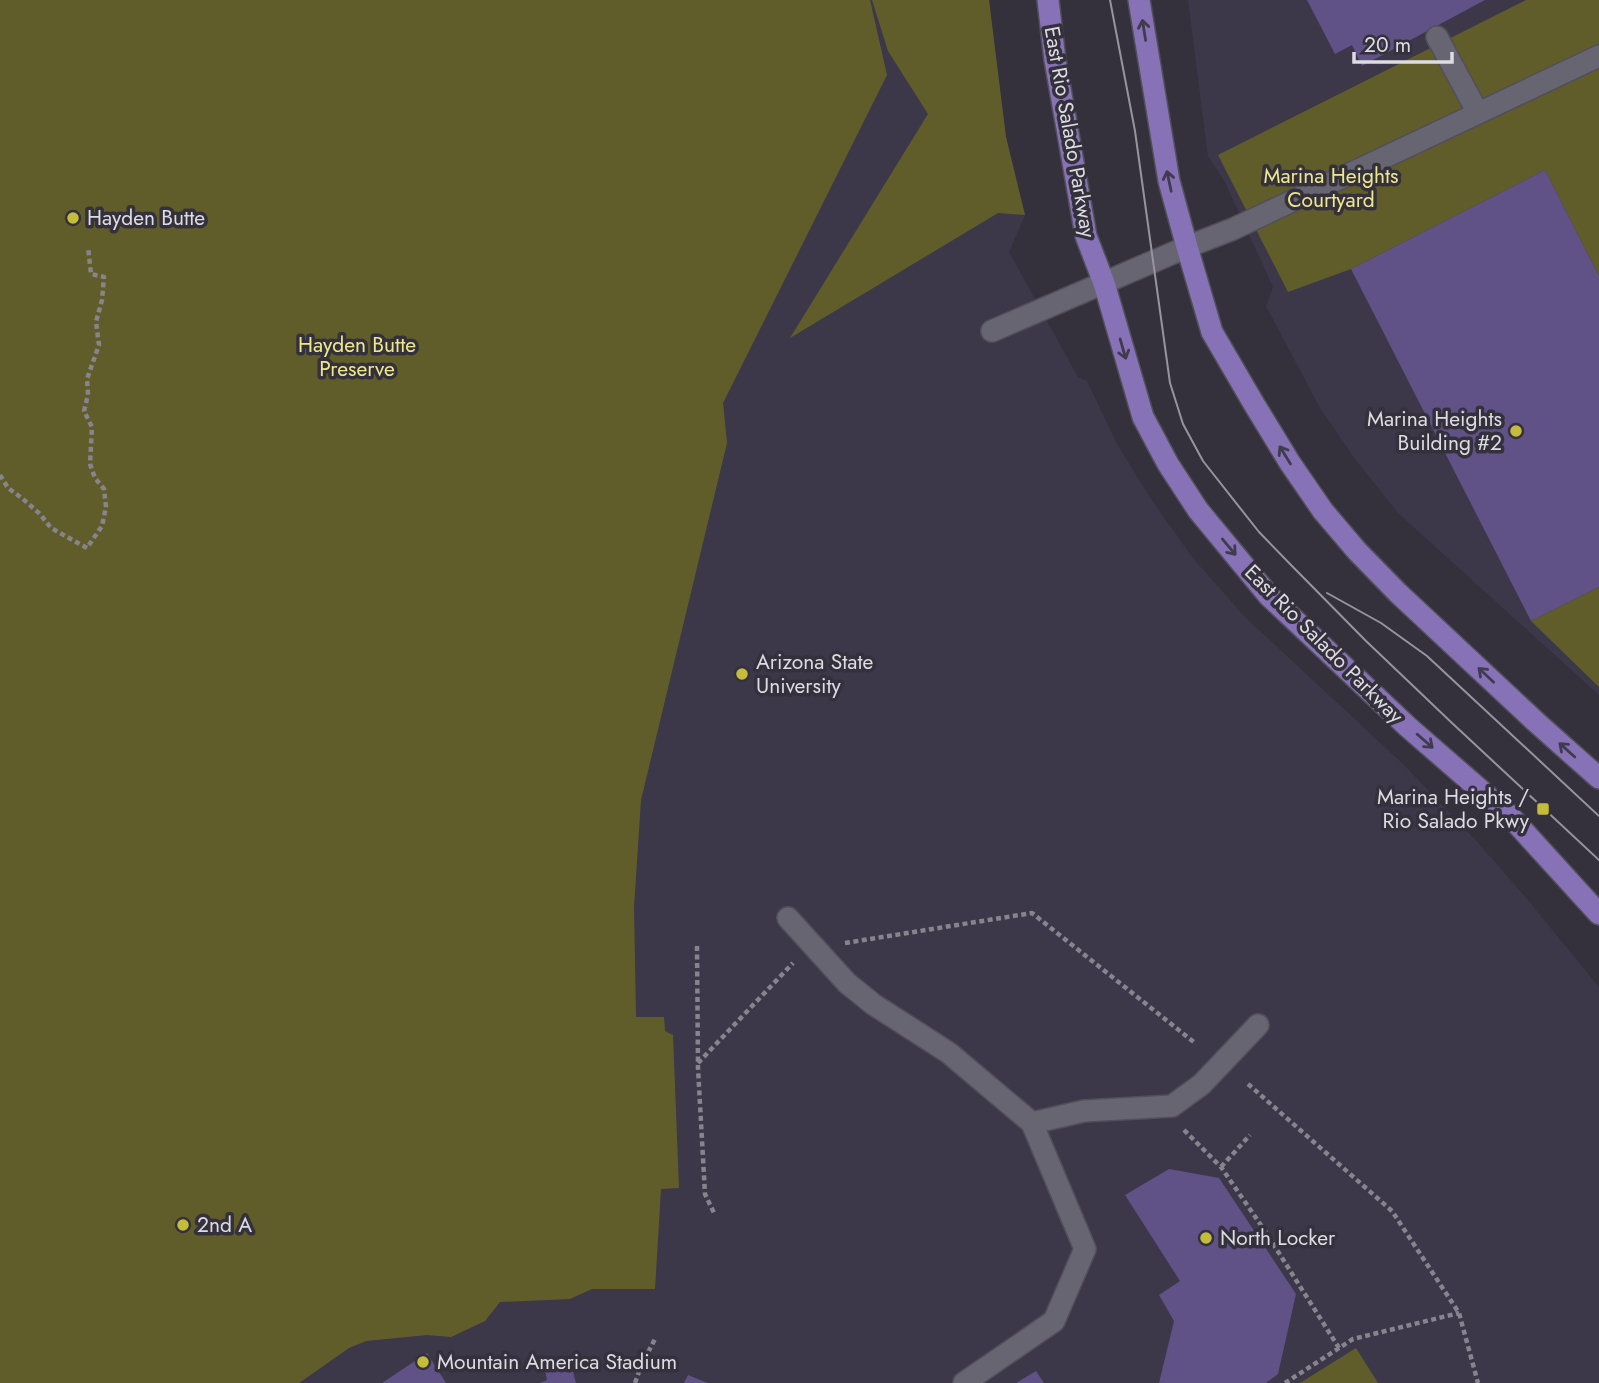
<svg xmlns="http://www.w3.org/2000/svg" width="1599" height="1383" viewBox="0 0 1599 1383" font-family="Jost,sans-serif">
<rect width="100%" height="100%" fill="#34313c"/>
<path fill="#3c3849" d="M809,0H989L1006,137L1025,215L1009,252L1078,377L1087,381L1117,444L1151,499L1192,557L1245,617L1403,764L1480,845L1527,899L1599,987V1383H0V865Z
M1188,0H1599V695L1398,513L1355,459L1320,408L1266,306L1273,287L1224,180L1208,157Z"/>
<path fill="#615d2b" d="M0,0H870L887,75L723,403L727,443L641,800L634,907L636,1017H664L665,1031L673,1035L679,1188L661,1189L655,1289H592L570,1299L500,1302L485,1321L451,1337L427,1335L366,1341L349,1348L299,1383H0Z
M872,0H989L1006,137L1025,215L998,213L790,338L928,114L888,51Z
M1526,0H1599V276L1545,170L1351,269L1288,292L1218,155Z
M1599,587V687L1531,621Z
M1356,1348L1378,1383H1300Z"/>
<path fill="#605186" d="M1307,0H1485L1362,66L1352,45L1335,54Z
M1545,170L1599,276V587L1531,621L1351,269Z
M1169,1169L1219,1178L1296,1294L1278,1374L1266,1383H1159L1174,1321L1159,1295L1180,1281L1125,1195Z
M427,1353L446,1383H382Z
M571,1364L576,1383H540L547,1380L545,1371Z
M1036,1371L1044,1383H1016Z
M688,1375L708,1383H684Z"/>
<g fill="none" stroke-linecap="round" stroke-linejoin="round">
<g stroke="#514f59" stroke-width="24">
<path id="minor" d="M1437,37L1478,113
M992,331L1187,247L1233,229L1599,56
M788,918L847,983L873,1004L949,1053L1032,1123L1085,1249L1054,1321L964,1383
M1032,1123L1084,1111L1172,1106L1202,1084L1258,1025"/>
</g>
<g stroke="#514f59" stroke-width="24">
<path id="major" d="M1048,0L1055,60L1086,236L1104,283L1143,417L1168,464L1198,510L1269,596L1408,727L1508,814L1599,914
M1139,0L1169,181L1187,247L1212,332L1254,404L1290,463L1323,511L1357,551L1398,593L1536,722L1599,778"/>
</g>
<path stroke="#86848d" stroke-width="4.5" stroke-dasharray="5 3.5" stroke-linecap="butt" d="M0,475L8,488L23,499L40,514L51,528L87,548L102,526L106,507L104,489L95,478L90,464L92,427L84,411L88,395L87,379L99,345L96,322L102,300L104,277L91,274L88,247
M845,943L1032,913L1195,1043
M697,946L698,1068L705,1194L714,1213
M698,1063L793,963
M1248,1084L1392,1211L1459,1313L1478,1383
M1184,1130L1221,1167L1265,1231L1339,1348
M1221,1167L1250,1135
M635,1383L641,1366L656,1337
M1285,1383L1353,1339L1459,1313"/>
<use href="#minor" stroke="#686572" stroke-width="21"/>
<use href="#major" stroke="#8772b7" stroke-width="21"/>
<path stroke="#97949d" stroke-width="2" d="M1110,0L1135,131L1170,383L1183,424L1203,461L1259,532L1293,567L1366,641L1452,723L1599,860
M1327,593L1381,623L1427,656L1599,816"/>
</g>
<defs><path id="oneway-shaft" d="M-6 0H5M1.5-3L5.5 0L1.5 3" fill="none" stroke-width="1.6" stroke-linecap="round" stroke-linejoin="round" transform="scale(1.75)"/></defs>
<g stroke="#403b4e">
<use href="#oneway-shaft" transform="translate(1144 30) rotate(-99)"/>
<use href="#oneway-shaft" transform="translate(1169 181) rotate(-102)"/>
<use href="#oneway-shaft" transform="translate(1123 349) rotate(74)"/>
<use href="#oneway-shaft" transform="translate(1285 455) rotate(-122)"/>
<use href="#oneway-shaft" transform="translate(1229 547) rotate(50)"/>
<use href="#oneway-shaft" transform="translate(1486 675) rotate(-137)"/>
<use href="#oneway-shaft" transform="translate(1425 741) rotate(41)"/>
<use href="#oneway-shaft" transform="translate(1567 750) rotate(-138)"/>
</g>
<g fill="#c6bc3c" stroke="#34313c" stroke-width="2.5">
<circle cx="73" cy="218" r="7"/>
<circle cx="1516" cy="431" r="7"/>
<circle cx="742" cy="674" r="7"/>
<rect x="1536" y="802" width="14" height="14" rx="3.5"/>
<circle cx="183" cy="1225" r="7"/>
<circle cx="1206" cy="1238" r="7"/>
<circle cx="423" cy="1362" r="7"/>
</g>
<g text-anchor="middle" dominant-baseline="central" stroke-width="7" stroke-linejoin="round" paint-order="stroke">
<g font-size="21" fill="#dddbe3" stroke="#34313c">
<text transform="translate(1070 132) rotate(80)">East Rio Salado Parkway</text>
<text transform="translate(1324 644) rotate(45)">East Rio Salado Parkway</text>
</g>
<g font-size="21" fill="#efe88b" stroke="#34313c">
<text x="1331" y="176">Marina Heights<tspan x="1331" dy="24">Courtyard</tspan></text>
<text x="357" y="345">Hayden Butte<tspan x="357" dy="24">Preserve</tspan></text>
</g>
<g font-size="21" fill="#dddbe3" stroke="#34313c" text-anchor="start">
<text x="87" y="218">Hayden Butte</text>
<text x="1502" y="419" text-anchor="end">Marina Heights<tspan x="1502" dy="24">Building #2</tspan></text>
<text x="756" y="662">Arizona State<tspan x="756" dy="24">University</tspan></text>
<text x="1529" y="797" text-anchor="end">Marina Heights /<tspan x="1529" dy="24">Rio Salado Pkwy</tspan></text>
<text x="197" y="1225">2nd A</text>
<text x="1220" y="1238">North Locker</text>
<text x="437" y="1362">Mountain America Stadium</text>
</g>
</g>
<path d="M1354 52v10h98v-10" fill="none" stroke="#dddbe3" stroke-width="3.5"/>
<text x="1364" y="52" font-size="21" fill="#dddbe3" stroke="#34313c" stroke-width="5" paint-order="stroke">20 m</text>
</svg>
